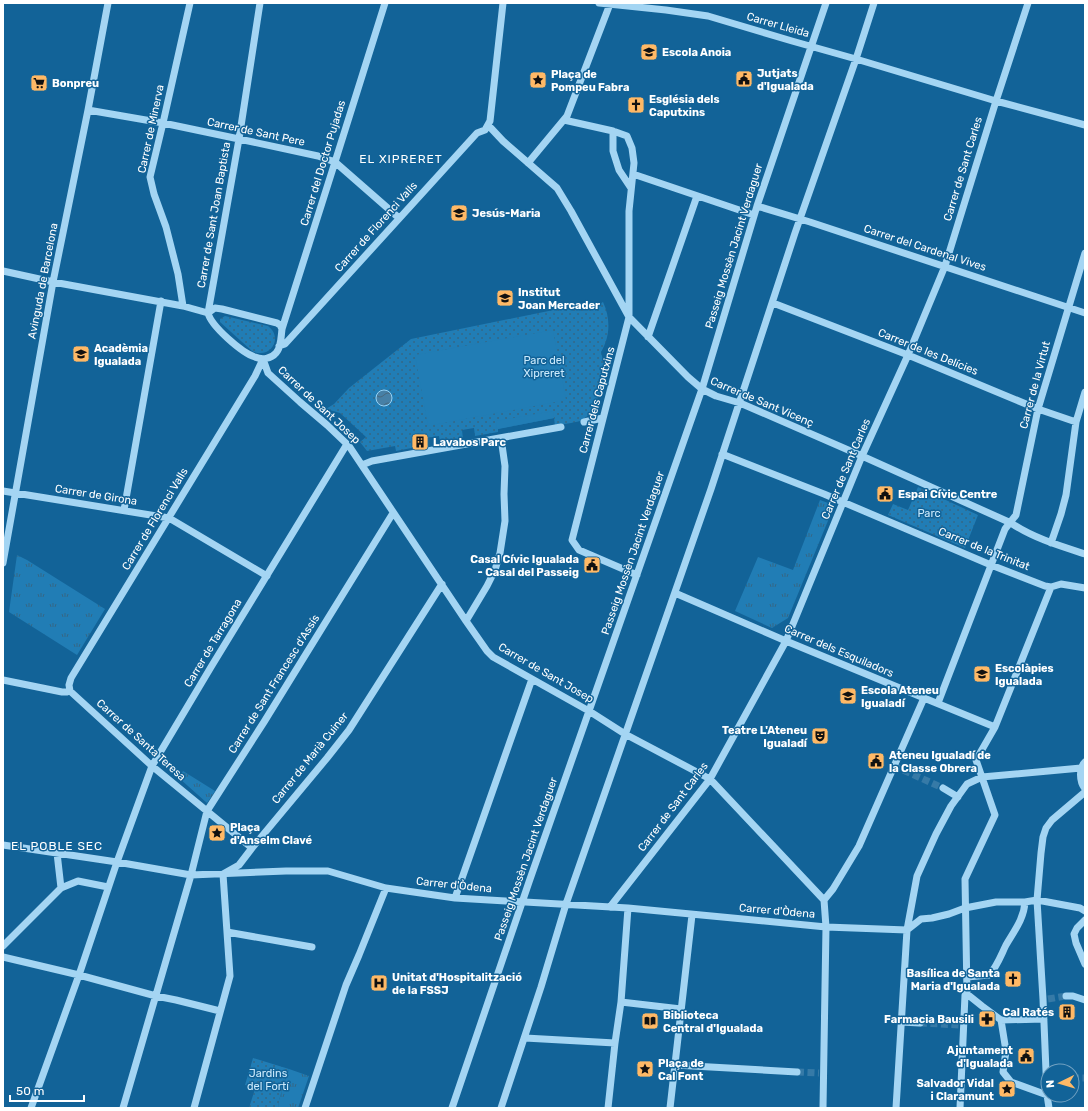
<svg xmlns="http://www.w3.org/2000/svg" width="1088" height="1111" viewBox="0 0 1088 1111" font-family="Rubik,sans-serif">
<defs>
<pattern id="grass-tufts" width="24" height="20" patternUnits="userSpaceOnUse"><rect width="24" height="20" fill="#217db5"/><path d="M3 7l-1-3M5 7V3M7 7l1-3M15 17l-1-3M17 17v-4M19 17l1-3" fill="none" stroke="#346786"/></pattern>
<pattern id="park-dots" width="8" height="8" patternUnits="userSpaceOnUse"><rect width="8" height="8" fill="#217db5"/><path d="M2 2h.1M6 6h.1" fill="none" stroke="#346786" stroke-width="1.8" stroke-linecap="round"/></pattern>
<pattern id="water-waves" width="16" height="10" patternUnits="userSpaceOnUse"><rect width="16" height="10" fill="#4780a6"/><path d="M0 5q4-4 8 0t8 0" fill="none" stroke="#49697e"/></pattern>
</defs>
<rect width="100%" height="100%" fill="#126398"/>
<path fill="url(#grass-tufts)" d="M820,500L828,503L832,511L788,618L772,628L735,611L758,557L793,570Z
M17,555L27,560L105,609L77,655L9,612Z
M183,771L215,791L207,803L179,778Z
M289,1069L309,1076L298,1108H278L279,1100Z"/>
<path fill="url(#park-dots)" d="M593,302L595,307L603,302C611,319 610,337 601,352C602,357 604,362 604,368C604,382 596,415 580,421C573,423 563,424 555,426L554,418L498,429V432L475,436L474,428L462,430L463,439L440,442L439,436L426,438L427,445L396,451L395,446L367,451L360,442L366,437L340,413L326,409L334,404L349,388L411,339Z
M225,316L268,326C284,338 270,360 252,351L220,322V319Z
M918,487L978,515L965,548L888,515L893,504L908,510Z
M253,1058L289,1069L279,1100L278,1108H249L255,1089L245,1085Z"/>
<path fill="#217db5" d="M553,330L566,400L428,426L415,355Z
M553,411L554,418L497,429L496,421Z"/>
<path fill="url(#water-waves)" stroke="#96d3f6" d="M376 398a8 8 0 1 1 16 0a8 8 0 1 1-16 0Z"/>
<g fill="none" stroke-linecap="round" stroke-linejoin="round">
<path stroke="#367aa7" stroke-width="7" stroke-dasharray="7 3.5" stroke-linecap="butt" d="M894,766L943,788
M1048,999L1066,996
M920,1023L960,1025
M797,1072L819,1073
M1072,1078H1085"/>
<path stroke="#a4d5f3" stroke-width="7" d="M599,3L666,10L708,16L792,41L856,59L996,101L1085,125
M88,110L163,123L239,139L318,156L335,162L399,218
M564,120L613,131L627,136L632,148L634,163L629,211V317L572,540L579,550L637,575
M488,125L503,141L557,188L571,211L629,317L688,377L702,389L716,396L740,403L862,456L1011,523C1033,538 1060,546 1085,554
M613,131V151L619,170L631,188
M528,163L567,116L610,4
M633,174L754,215
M757,206L810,222L1085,313
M3,271L53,282L183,306L208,313
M773,303L908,355L1038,409L1076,422
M183,306L178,274L166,227L154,194L150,177L163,123L190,3
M208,313C211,326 242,353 255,357C262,360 271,359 276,353C281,348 281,337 282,329L335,162L385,3
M208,313L239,139L260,3
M208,313L215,308L222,309L277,323L280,325L282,329
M648,337L697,196
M279,346L285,344L477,133L485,130L490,121L503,3
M263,359L268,373L300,402L327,425L349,446L466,621L487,651L493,657L589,711L625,734L710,779L824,900
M584,422L603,418
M722,454L824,494L991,565L1045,586L1051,587L1061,584L1085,588
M362,465L372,461L561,427
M3,491L169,518L267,576
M124,510L161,301
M1051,543L1061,514L1066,495L1076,422L1085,392
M3,563L53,282L88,110L108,3
M675,593L786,641L924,698L995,727
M466,621L487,586L495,570L500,553L505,521L504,494L505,466L501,438
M3,680L62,692H67L70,691
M70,691L69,685L71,678L255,376L263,359
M70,691L152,766L252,848
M938,703L1005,529L1016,515L1038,409L1085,253
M1085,762C1079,768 1079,781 1085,789
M943,788L958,797
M3,845L117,862L191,875L286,871H328L386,888L455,898L628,908L826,927L907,930
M57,853L61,888
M455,898L532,679
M824,900L833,889L859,846L924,698
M610,907L710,779L786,641L862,456L908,355L945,266L996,101L1028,3
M1085,920L1077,928L1074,934L1076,943L1085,964
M907,930L921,919L932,918L949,914L965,908L996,902H1025L1037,900L1080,908L1085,911
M227,932L312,947
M3,946L61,888L78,881L108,887
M3,957L79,975L156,996L176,1000L220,1011
M967,977L989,975C997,967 1001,955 1006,945C1014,931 1024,919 1025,902
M967,994L982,1006L1001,1020L1006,1051L1003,1072L1011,1082L1047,1095
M1066,996H1073L1085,1000
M621,1002L681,1009
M1001,1020L1044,1019
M901,1022L920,1023
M525,1038L615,1043
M675,1065L797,1072
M31,1108L79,975L117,862L152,766L211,667L347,444
M123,1108L191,875L207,811L264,722L393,513
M194,1108L230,976L223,874L239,865L252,848L327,758L349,730L442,584
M305,1108L346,985L359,955L386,888
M452,1108L529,882L702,389L757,206L826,3
M501,1108L541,987L566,904L711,489L795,233L856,59L874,3
M608,1108L615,1043L621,1002L628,908
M670,1108L692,915
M823,1108L826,927L824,900
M896,1108L907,930L917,876L936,834L951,806L967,784L982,777L1081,768
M960,1108L965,995L967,994L965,879L995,815L976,760L995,727L1051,587
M1049,1108L1047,1095L1043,999L1037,900L1041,853L1043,837L1046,828L1052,820L1085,792"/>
</g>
<defs>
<g id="school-square" transform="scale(0.9)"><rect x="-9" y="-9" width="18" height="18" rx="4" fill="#ffb966" stroke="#126398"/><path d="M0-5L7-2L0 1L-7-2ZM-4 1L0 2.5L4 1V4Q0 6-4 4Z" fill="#111"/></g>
<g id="civic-square" transform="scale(0.9)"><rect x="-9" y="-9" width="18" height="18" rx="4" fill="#ffb966" stroke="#126398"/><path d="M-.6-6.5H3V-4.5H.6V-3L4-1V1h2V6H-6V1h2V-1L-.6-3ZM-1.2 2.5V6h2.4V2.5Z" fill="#111"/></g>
<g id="sight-square" transform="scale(0.9)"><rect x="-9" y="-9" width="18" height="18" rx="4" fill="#ffb966" stroke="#126398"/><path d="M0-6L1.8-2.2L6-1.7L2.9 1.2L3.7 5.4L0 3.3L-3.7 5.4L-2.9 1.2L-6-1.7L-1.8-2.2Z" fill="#111"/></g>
<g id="supermarket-square" transform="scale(0.9)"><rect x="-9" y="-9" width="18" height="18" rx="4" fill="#ffb966" stroke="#126398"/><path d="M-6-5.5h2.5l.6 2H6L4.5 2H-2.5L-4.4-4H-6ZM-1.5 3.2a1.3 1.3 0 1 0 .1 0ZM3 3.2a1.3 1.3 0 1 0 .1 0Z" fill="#111"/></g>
<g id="church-square" transform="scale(0.9)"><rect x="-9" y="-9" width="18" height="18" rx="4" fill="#ffb966" stroke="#126398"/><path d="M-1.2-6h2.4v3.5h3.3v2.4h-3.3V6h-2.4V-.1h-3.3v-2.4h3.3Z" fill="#111"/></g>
<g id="building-square" transform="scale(0.9)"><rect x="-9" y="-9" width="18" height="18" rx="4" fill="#ffb966" stroke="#126398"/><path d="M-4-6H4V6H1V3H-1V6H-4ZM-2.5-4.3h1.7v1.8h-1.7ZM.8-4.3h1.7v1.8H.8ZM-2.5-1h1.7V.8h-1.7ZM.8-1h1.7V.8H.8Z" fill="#111"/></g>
<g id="theatre-square" transform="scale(0.9)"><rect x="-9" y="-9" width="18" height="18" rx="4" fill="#ffb966" stroke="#126398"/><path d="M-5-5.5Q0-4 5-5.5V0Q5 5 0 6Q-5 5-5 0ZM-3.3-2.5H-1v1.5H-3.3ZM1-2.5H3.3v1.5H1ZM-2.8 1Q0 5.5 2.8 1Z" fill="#111"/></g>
<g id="hospital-square" transform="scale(0.9)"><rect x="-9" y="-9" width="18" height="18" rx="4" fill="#ffb966" stroke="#126398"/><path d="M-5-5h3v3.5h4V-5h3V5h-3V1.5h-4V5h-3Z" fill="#111"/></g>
<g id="pharmacy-square" transform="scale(0.9)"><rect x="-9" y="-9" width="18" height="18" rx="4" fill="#ffb966" stroke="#126398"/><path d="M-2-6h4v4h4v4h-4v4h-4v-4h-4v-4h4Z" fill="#111"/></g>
<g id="library-square" transform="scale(0.9)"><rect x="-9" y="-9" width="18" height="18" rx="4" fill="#ffb966" stroke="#126398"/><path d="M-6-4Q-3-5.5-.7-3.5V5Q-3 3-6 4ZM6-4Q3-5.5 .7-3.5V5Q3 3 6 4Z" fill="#111"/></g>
</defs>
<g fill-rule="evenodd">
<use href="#school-square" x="649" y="52"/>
<use href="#civic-square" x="744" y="79"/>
<use href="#sight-square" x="538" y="80"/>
<use href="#supermarket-square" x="39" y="83"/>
<use href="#church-square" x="636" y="105"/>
<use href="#school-square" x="459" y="213"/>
<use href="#school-square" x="505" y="298"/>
<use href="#school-square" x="81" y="354"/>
<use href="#building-square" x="420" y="442"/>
<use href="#civic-square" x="885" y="494"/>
<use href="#civic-square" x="592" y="565"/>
<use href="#school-square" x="982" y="674"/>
<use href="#school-square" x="848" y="696"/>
<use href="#theatre-square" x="820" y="736"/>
<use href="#civic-square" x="876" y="761"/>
<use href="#sight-square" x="217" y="833"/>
<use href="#church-square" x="1013" y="979"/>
<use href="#hospital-square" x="379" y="983"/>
<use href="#building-square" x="1067" y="1012"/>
<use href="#pharmacy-square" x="987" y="1019"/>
<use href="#library-square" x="650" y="1021"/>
<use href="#civic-square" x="1026" y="1056"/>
<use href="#sight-square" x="645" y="1069"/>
<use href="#sight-square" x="1007" y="1089"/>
</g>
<g text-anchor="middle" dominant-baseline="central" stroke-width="3" stroke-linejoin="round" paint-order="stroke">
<g font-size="11" fill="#fff" stroke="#126398">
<text transform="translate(778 25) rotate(16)">Carrer Lleida</text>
<text transform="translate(151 129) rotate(-78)">Carrer de Minerva</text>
<text transform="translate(256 132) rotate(12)">Carrer de Sant Pere</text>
<text transform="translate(323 163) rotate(-73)">Carrer del Doctor Pujadas</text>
<text transform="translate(963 169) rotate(-73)">Carrer de Sant Carles</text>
<text transform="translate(214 215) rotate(-80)">Carrer de Sant Joan Baptista</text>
<text transform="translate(376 227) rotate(-48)">Carrer de Florenci Valls</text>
<text transform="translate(734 246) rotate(-73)">Passeig Mossèn Jacint Verdaguer</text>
<text transform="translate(925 248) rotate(18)">Carrer del Cardenal Vives</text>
<text transform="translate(43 281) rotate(-79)">Avinguda de Barcelona</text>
<text transform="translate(928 352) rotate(22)">Carrer de les Delícies</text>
<text transform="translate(1035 385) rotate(-75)">Carrer de la Virtut</text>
<text transform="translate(597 400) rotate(-75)">Carrer dels Caputxins</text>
<text transform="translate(762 402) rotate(23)">Carrer de Sant Vicenç</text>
<text transform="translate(319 405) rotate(43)">Carrer de Sant Josep</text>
<text transform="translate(846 469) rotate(-67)">Carrer de Sant Carles</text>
<text transform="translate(96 495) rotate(9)">Carrer de Girona</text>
<text transform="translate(155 519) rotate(-59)">Carrer de Florenci Valls</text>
<text transform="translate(984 549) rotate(22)">Carrer de la Trinitat</text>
<text transform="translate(633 553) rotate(-71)">Passeig Mossèn Jacint Verdaguer</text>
<text transform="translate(213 643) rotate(-59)">Carrer de Tarragona</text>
<text transform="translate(839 651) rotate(23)">Carrer dels Esquiladors</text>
<text transform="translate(546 673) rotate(30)">Carrer de Sant Josep</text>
<text transform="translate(274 684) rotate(-58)">Carrer de Sant Francesc d'Assís</text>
<text transform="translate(141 740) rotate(42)">Carrer de Santa Teresa</text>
<text transform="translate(310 758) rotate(-51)">Carrer de Marià Cuiner</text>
<text transform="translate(673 807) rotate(-53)">Carrer de Sant Carles</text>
<text transform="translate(526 859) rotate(-71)">Passeig Mossèn Jacint Verdaguer</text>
<text transform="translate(454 885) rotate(6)">Carrer d'Òdena</text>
<text transform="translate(777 911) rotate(5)">Carrer d'Òdena</text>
</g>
<g font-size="11" font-weight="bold" fill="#fff" stroke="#126398" text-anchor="start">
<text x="662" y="52">Escola Anoia</text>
<text x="757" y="73">Jutjats<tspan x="757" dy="13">d'Igualada</tspan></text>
<text x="551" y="74">Plaça de<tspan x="551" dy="13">Pompeu Fabra</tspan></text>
<text x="52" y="83">Bonpreu</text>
<text x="649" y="99">Església dels<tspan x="649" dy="13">Caputxins</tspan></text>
<text x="472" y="213">Jesús-Maria</text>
<text x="518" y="292">Institut<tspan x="518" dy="13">Joan Mercader</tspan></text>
<text x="94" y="348">Acadèmia<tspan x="94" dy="13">Igualada</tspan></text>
<text x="433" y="442">Lavabos Parc</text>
<text x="898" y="494">Espai Cívic Centre</text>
<text x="579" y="559" text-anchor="end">Casal Cívic Igualada<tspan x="579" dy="13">- Casal del Passeig</tspan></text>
<text x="995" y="668">Escolàpies<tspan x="995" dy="13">Igualada</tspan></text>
<text x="861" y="690">Escola Ateneu<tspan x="861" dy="13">Igualadí</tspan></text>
<text x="807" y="730" text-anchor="end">Teatre L'Ateneu<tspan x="807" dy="13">Igualadí</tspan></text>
<text x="889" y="755">Ateneu Igualadí de<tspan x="889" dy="13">la Classe Obrera</tspan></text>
<text x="230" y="827">Plaça<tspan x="230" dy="13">d'Anselm Clavé</tspan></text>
<text x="1000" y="973" text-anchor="end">Basílica de Santa<tspan x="1000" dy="13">Maria d'Igualada</tspan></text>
<text x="392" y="977">Unitat d'Hospitalització<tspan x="392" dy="13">de la FSSJ</tspan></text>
<text x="1054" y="1012" text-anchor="end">Cal Ratés</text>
<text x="663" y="1015">Biblioteca<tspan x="663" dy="13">Central d'Igualada</tspan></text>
<text x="974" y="1019" text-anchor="end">Farmacia Bausili</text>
<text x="1013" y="1050" text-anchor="end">Ajuntament<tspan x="1013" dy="13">d'Igualada</tspan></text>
<text x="658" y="1063">Plaça de<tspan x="658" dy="13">Cal Font</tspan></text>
<text x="994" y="1083" text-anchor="end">Salvador Vidal<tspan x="994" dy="13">i Claramunt</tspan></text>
</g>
<g font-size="11" fill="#ccebfd" stroke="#126398">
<text x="544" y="360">Parc del<tspan x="544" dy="13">Xipreret</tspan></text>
<text x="929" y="513">Parc</text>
<text x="268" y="1073">Jardins<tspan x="268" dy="13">del Fortí</tspan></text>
</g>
<g font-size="12" letter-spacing="1" fill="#fff" stroke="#126398">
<text x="401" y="159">EL XIPRERET</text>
<text x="57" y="846">EL POBLE SEC</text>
</g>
</g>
<rect width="1088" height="1111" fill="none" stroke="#ffffff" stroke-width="8"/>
<g transform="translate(1060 1083) rotate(265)"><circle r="19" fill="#126398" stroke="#71a1c1"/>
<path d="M0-3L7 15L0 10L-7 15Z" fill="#ffb966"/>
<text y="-6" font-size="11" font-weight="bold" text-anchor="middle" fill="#ffffff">N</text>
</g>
<path d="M10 1095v6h74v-6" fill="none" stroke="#ffffff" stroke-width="2"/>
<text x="16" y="1095" font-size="12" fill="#ffffff" stroke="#126398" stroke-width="3" paint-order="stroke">50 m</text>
</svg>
